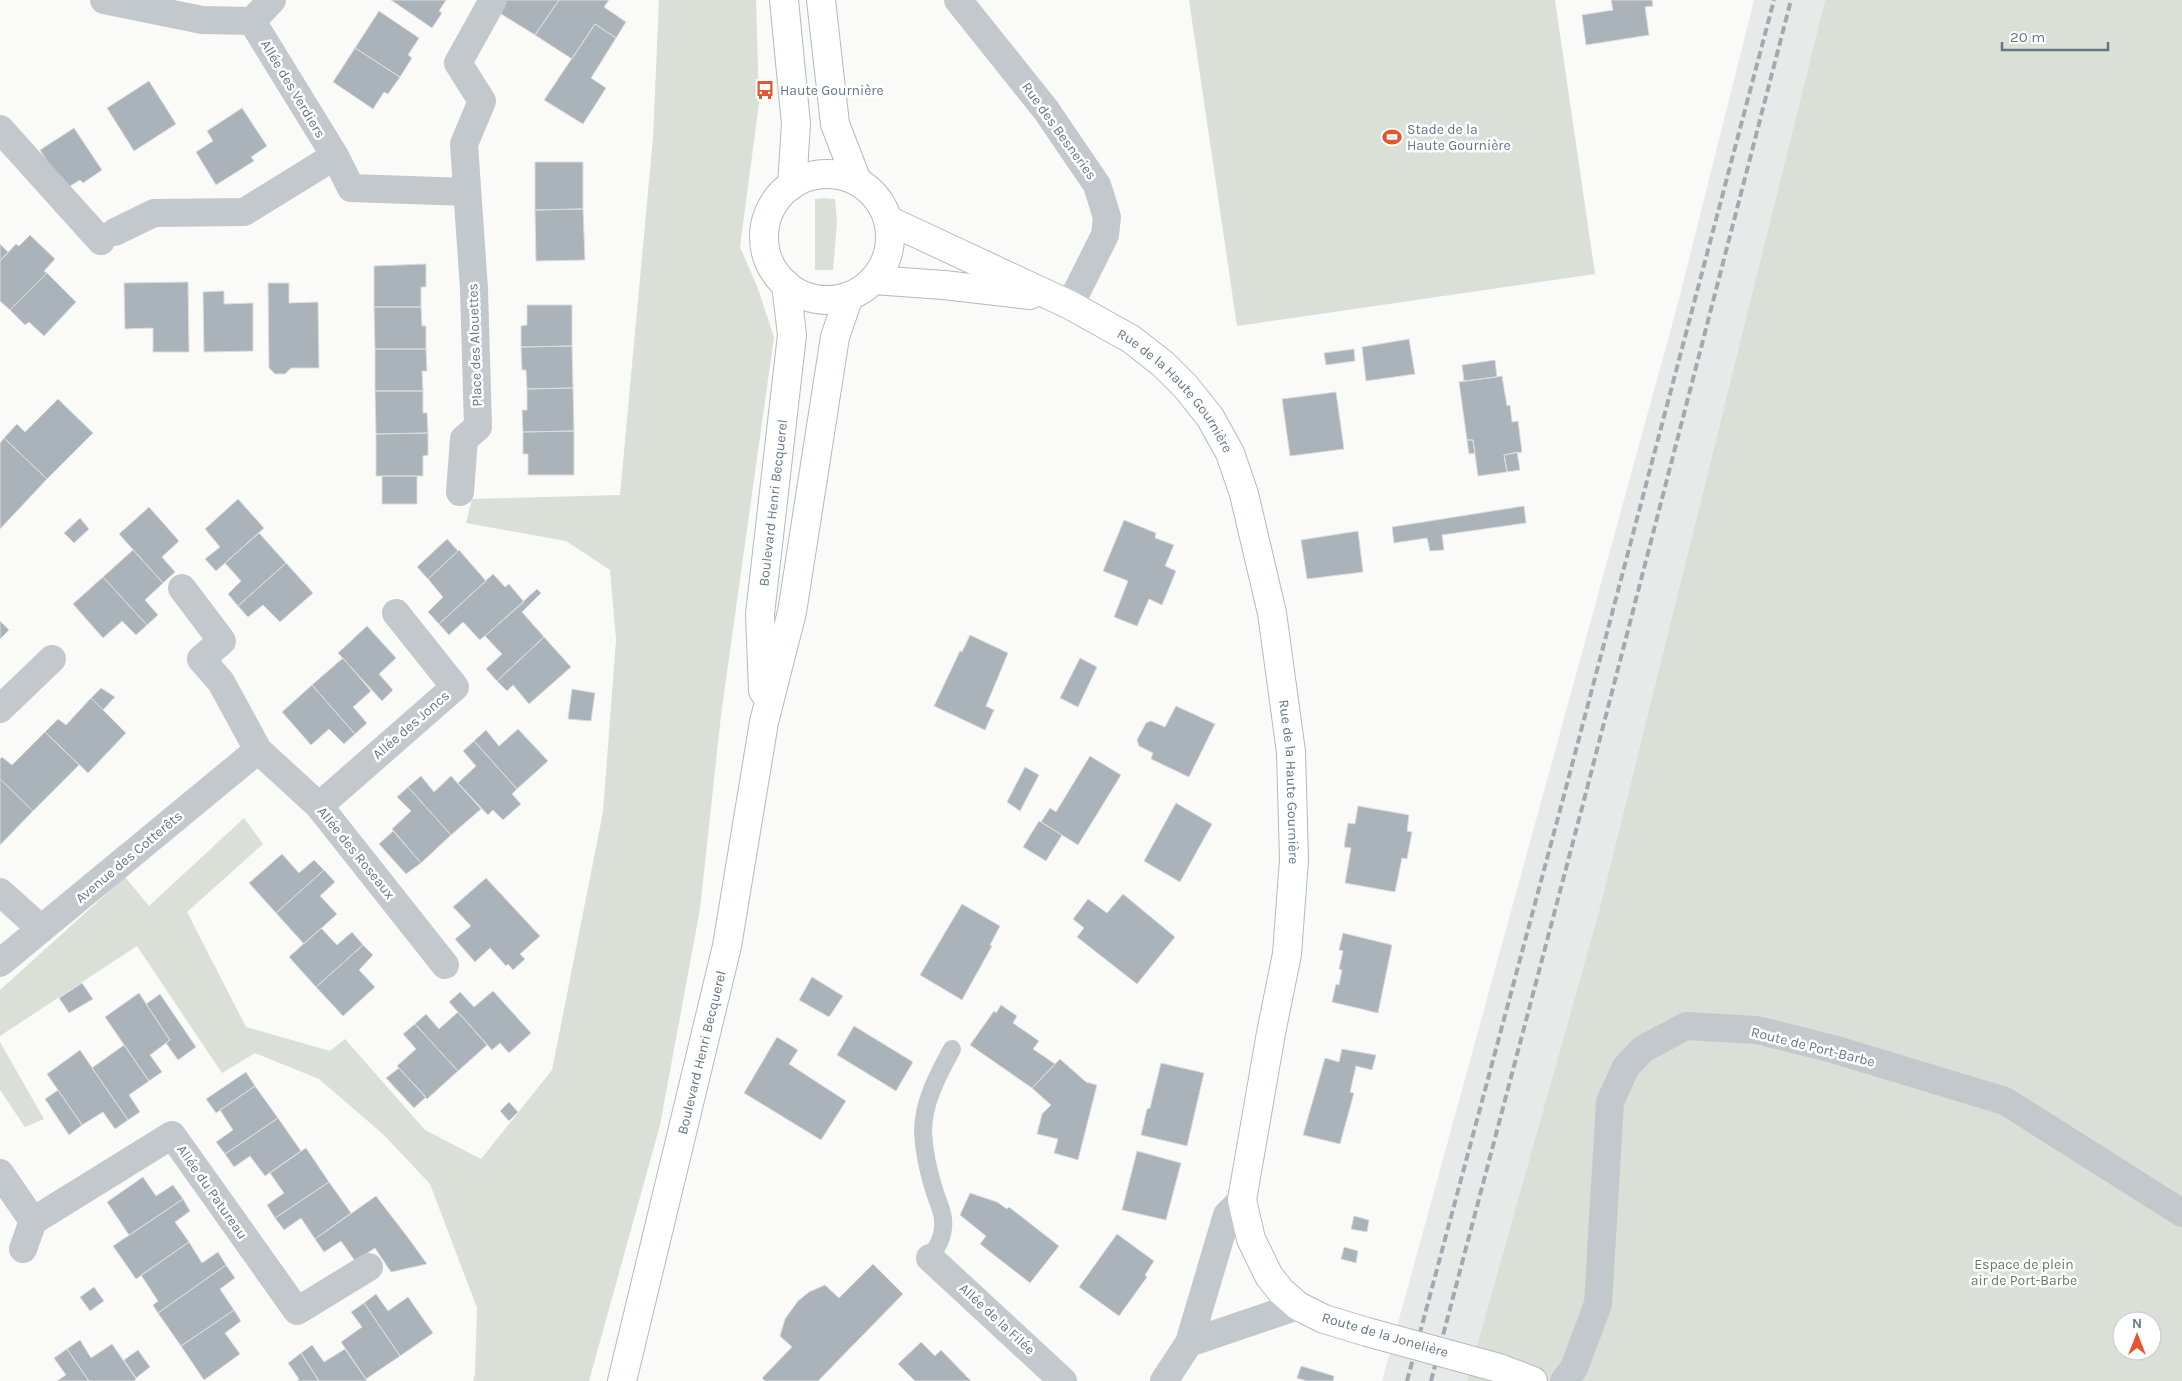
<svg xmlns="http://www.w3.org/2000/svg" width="2182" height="1381" viewBox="0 0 2182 1381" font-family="Karla,sans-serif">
<rect width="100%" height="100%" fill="#fafaf8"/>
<path fill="#e8e9e9" d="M1754,0H1825L1598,915L1467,1381H1382L1678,303Z"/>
<path fill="#dadfd7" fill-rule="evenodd" d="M659,0H756L759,103L740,247L757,286L774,337L721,715L700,909L660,1125L589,1381H473L475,1374L477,1308L430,1184L384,1135L319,1079L255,1053L222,1073L137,946L0,1036V990L125,877L149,906L244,818L263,844L187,912L246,1027L330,1051L345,1039L425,1130L481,1159L552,1070L603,812L616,640L610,570L566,541L466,523L472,499L620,495L653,138Z
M1189,0H1555L1595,274L1237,326Z
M1825,0H2182V1381H1467L1598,915ZM2122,1321H2152V1351H2122Z
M823,198L835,199L837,222L833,270H815V199Z
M0,1042L44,1119L25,1127L0,1090Z"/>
<path fill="#aab3b9" stroke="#dcdcda" d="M391,0H446L439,11L442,13L432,28Z
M506,0H559L535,35L498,12Z
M559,0H609L604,7L626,22L616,38L595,24L572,59L535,35Z
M1611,0H1652L1653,6L1645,7L1649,35L1586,45L1582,15L1613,10Z
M379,11L419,38L408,55L412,58L400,77L355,48Z
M595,24L616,38L591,78L606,88L583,124L544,100Z
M355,48L400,77L388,94L384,92L373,109L333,82Z
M149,81L176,124L134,151L107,108Z
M242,108L267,146L251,157L254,161L216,185L196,152L213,141L207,131Z
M74,128L102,170L83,183L80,180L65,189L40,150Z
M535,162H583V209L535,210Z
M583,209L585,260L536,261L535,210Z
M30,235L55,259L44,271L47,273L10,310L0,301V261L16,244L19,246Z
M0,244L8,252L0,261Z
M426,264V287H421V307H374V266Z
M47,273L76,302L44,336L29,322L25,325L10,310Z
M188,282L189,352H153V328L125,329L124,283Z
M268,283H289V303L318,302L319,368H291L285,374H275L269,368Z
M224,291V304L253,303V351L204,352L203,292Z
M527,305H572V346L521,347V326L527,325Z
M374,307H421L422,326H426V349H375Z
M1409,339L1415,374L1366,381L1362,347Z
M572,346L573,388L527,389L526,370H522L521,347Z
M375,349H426L427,371H422L423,391H375Z
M1354,349L1355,361L1326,365L1324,353Z
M1495,360L1497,377L1464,381L1462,365Z
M1502,376L1507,406L1510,405L1512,422L1518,421L1522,452L1504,455L1507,472L1478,476L1473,440H1467L1459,382Z
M573,388L574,431L523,432L522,410H527V389Z
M375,391H423V413H427L428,433L376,434Z
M1336,392L1344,449L1290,456L1282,399Z
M58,399L93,433L47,479L4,438L17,424L25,432Z
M574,431V475H528V454H523V432Z
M428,433V455L423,456V476H376V434Z
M4,438L47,479L0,529V443Z
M1467,440H1473L1475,453L1469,454Z
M1517,452L1520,470L1507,472L1504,455Z
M382,476H417V504H382Z
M238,499L264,528L216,571L205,559L220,547L205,529Z
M1524,506L1526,523L1442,535L1444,550L1430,551L1427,538L1394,543L1392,527Z
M149,507L179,541L162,557L175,572L163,583L119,534Z
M80,518L89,529L74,543L64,533Z
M1124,520L1156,533L1155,538L1174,545L1165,566L1176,571L1162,605L1149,599L1137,626L1114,617L1128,581L1103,571Z
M1358,531L1363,572L1307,579L1301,540Z
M259,533L286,563L238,606L228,594L241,581L225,563Z
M447,539L458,551L428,579L417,567Z
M133,550L163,583L145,600L158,615L147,625L103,577Z
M459,550L486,581L439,624L428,612L443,597L428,579Z
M286,563L313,593L280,622L263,605L248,617L238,606Z
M493,574L505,587L509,584L524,602L480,640L463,622L449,635L439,624Z
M103,577L147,625L136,635L122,621L103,638L73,604Z
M537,589L541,593L522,612L544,637L497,681L486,669L502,654L485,636Z
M0,621L9,630L0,639Z
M367,626L396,658L379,674L393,690L382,701L338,653Z
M970,635L1008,653L986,706L994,710L985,730L934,706L960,651L962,652Z
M544,637L571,667L529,704L513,685L507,691L497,681Z
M343,658L371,691L353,707L367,723L355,734L312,685Z
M1080,658L1097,667L1078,707L1060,698Z
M312,685L355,734L344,744L329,729L311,745L282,712Z
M101,688L115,697L103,710L91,698Z
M572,689L595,693L591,721L568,719Z
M91,698L126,733L88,773L45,732L58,719L66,725Z
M1176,706L1215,724L1189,777L1151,759L1153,753L1139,746L1137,740L1146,723L1151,721L1165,727Z
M518,729L548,761L517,789L474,741L486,730L499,746Z
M45,732L79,765L33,811L0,779V759L2,757L12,765Z
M474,741L517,789L512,794L521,804L503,820L493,810L488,815L458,783L476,766L463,751Z
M1090,756L1121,775L1078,845L1041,822L1050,808L1056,812Z
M1025,767L1039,775L1020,811L1007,802Z
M421,776L434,792L451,776L481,809L451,835L408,787Z
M0,779L33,811L0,845Z
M408,787L451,835L421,863L392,829L411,811L397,797Z
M1176,803L1212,824L1180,882L1144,861Z
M1358,806L1409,815L1407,831L1412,832L1407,859L1402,858L1395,892L1345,883L1351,848L1344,847L1348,823L1355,824Z
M1039,821L1062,835L1046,861L1023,847Z
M393,831L421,863L406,874L379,844Z
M282,854L299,873L314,860L324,870L276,913L249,883Z
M324,870L335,882L320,896L337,914L304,944L276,913Z
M486,878L540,936L520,954L525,959L513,970L508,964L506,966L490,948L475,962L455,939L471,926L453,907Z
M1123,894L1175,937L1137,984L1077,937L1084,928L1073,919L1088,899L1107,913Z
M962,904L1000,926L990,945L992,946L962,1000L920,975Z
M321,928L337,945L352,932L363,945L316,987L289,957Z
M1343,933L1392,945L1378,1013L1332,1002L1336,984L1339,985L1342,970L1339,969L1343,951L1339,950Z
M363,945L373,955L359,970L375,987L343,1016L316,987Z
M812,977L843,996L829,1017L799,1000Z
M82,983L93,999L69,1013L59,998Z
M493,991L531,1033L509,1053L500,1043L492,1050L449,1002L460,992L474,1007Z
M139,993L170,1040L150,1055L162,1072L149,1081L105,1017Z
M160,994L196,1047L178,1060L166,1043L170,1040L146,1004Z
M1001,1005L1017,1016L1013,1023L1039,1041L1033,1049L1055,1064L1032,1088L970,1045L994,1011L996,1013Z
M458,1012L487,1045L458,1071L415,1024L426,1014L439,1029Z
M415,1024L458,1071L427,1099L397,1066L416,1049L403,1034Z
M854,1026L913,1062L896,1091L837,1055Z
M777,1037L798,1050L789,1064L846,1101L821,1140L744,1093Z
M124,1045L149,1081L129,1095L140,1112L128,1120L92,1068Z
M1342,1049L1376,1055L1372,1070L1356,1066L1350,1092L1354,1093L1340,1144L1303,1135L1325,1058L1339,1062Z
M80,1050L128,1120L115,1129L103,1112L82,1125L47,1074Z
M1060,1059L1086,1082L1097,1085L1078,1160L1054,1153L1058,1139L1037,1134L1042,1114L1051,1105L1032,1088Z
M1161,1063L1204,1073L1187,1146L1141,1135L1147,1109L1150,1108Z
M399,1068L426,1097L414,1108L386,1078Z
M246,1072L255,1086L216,1113L206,1099Z
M255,1086L278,1118L225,1154L216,1142L233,1130L220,1110Z
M58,1090L82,1125L69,1135L45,1099Z
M509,1102L518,1112L509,1121L500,1111Z
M278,1118L301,1151L265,1176L250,1156L234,1167L225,1154Z
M306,1148L329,1182L275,1218L267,1205L284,1193L270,1173Z
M1137,1151L1181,1163L1166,1220L1122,1210Z
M143,1177L156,1196L173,1185L183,1199L129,1235L107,1202Z
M329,1182L351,1213L315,1239L301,1218L284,1230L275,1218Z
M970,1193L997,1202L1007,1209L1009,1207L1059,1246L1030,1283L980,1244L986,1236L960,1215Z
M376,1196L409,1239L427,1264L391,1272L375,1248L355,1261L341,1241L324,1252L315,1239Z
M183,1199L190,1211L175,1222L189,1242L136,1279L113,1246Z
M1354,1216L1369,1220L1367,1232L1351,1229Z
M1117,1234L1154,1261L1145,1275L1147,1277L1119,1316L1079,1287Z
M189,1242L202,1263L218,1252L226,1265L158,1313L153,1305L158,1301L141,1275Z
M1344,1247L1358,1251L1356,1263L1341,1259Z
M873,1264L903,1294L818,1381H765L762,1378L792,1347L780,1336L785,1319L798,1301L809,1292L825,1285L839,1298Z
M226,1265L235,1278L220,1289L234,1310L181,1346L158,1313Z
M94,1287L104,1301L90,1311L80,1297Z
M376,1294L388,1311L408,1297L433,1333L400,1356L364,1303Z
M364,1303L400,1356L366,1379L341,1342L362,1327L351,1312Z
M234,1310L241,1321L225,1333L240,1354L204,1380L181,1346Z
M80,1340L91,1358L112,1344L136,1379L134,1381H89L67,1349Z
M921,1342L935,1356L941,1350L971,1381H915L898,1364Z
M312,1345L324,1362L345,1349L367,1381H319L301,1353Z
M67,1349L89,1381H57L66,1375L54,1358Z
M138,1350L150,1367L136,1378L124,1360Z
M301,1353L319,1381H297L299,1379L288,1363Z
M1301,1366L1334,1376L1333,1381H1307L1297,1378Z"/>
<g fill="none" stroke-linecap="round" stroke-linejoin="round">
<g stroke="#b3babf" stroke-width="30">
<g id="secondary">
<path d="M784,0L796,124L792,185"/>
<path d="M821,0L835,124L857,181"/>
<circle cx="827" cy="237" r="63"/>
<path id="s1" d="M888,220L1070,305L1131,339L1163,364L1186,387L1210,417L1230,453L1244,494L1272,613L1291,752L1294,860L1287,954L1271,1033L1242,1200L1251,1239L1269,1276L1281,1291L1298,1306L1324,1319L1367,1332"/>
<path d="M873,280L944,285L1030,295"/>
<path id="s2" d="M763,691L760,614L792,335L786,284"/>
<path d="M1499,1368L1533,1381"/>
<path id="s3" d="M622,1381L727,946L764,722L792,612L835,337L849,296"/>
</g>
</g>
<path stroke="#c3c8cc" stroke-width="18" d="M930,1258C934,1251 941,1242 942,1234C946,1218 940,1207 935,1193C929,1174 924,1153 923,1132C923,1102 938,1075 952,1049"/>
<path stroke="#c3c8cc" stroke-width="28" d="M104,0L202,20L252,21L272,0
M958,0L1046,110L1097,185L1107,217L1105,235L1070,305
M252,21L335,156L351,188L467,192
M0,129L101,241
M115,232L154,213L244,212L335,156
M460,492L464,439L478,427L474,289L464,144L482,101L458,63L493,0
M182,588L222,641L201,659L221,682L258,750L319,806L445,965
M0,709L52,659
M319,806L455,687L396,613
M0,892L41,929
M0,963L258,750
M0,1173L33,1221L172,1135L297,1311L369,1267
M23,1249L33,1221
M930,1258L1063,1381
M1189,1343L1298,1306
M1164,1381L1189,1343L1227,1215L1242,1200
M1564,1381L1574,1368L1598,1304L1610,1102L1626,1067L1643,1049L1686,1026L1757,1030L1833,1049L2005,1101L2182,1213"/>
<use href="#secondary" stroke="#fff" stroke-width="28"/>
<path stroke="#a2aab0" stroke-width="4" stroke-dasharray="8 4" stroke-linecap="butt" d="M1407,1381L1563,799L1774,0
M1431,1381L1583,804L1791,0"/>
<g stroke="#b3babf" stroke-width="30" stroke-linecap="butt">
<path id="secondary-bridge" d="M1367,1332L1499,1368"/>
</g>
<use href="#secondary-bridge" stroke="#fff" stroke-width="28"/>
</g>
<defs>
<g id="bus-bare" transform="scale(1.5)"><path d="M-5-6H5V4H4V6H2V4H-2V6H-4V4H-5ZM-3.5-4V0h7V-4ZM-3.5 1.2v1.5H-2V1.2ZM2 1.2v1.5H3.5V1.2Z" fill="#e4572e" stroke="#fff" stroke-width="2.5" paint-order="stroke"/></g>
<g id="stadium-bare" transform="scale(1.5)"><path d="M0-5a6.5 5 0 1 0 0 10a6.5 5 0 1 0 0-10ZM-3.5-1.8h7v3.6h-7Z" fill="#e4572e" stroke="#fff" stroke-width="2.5" paint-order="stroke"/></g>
</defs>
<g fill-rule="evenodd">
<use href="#bus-bare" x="765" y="90"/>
<use href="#stadium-bare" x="1392" y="137"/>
</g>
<g text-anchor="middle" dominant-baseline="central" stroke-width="5" stroke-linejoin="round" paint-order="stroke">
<g font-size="14" fill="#657683" stroke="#fff">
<text transform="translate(293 89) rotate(59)">Allée des Verdiers</text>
<text transform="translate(1059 131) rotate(54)">Rue des Besneries</text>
<text transform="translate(475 345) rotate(-92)">Place des Alouettes</text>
<text stroke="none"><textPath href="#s1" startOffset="339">Rue de la Haute Gournière</textPath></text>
<text stroke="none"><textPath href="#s2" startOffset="189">Boulevard Henri Becquerel</textPath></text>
<text transform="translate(411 725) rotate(-41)">Allée des Joncs</text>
<text stroke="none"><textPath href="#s1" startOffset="759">Rue de la Haute Gournière</textPath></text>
<text transform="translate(356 853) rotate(51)">Allée des Roseaux</text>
<text transform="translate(129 857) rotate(-40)">Avenue des Cotterêts</text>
<text transform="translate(1813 1047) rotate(14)">Route de Port-Barbe</text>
<text stroke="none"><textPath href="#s3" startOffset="338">Boulevard Henri Becquerel</textPath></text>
<text transform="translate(212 1192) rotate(55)">Allée du Patureau</text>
<text transform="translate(997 1319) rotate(43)">Allée de la Filée</text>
<text transform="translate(1385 1335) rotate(16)">Route de la Jonelière</text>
</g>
<g font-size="14" fill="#657683" stroke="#fff" text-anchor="start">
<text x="780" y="90">Haute Gournière</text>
<text x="1407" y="129">Stade de la<tspan x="1407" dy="16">Haute Gournière</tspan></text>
</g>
<g font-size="14" fill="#687a64" stroke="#fff">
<text x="2024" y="1264">Espace de plein<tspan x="2024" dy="16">air de Port-Barbe</tspan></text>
</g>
</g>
<g transform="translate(2137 1336)"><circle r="24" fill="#ffffff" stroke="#c1c8cd"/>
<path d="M0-4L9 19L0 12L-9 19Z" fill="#e4572e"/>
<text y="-8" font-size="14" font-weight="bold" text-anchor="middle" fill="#657683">N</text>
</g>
<path d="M2002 42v8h106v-8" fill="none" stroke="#657683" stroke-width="2.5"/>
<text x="2010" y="42" font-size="15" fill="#657683" stroke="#ffffff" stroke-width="4" paint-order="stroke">20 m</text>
</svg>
